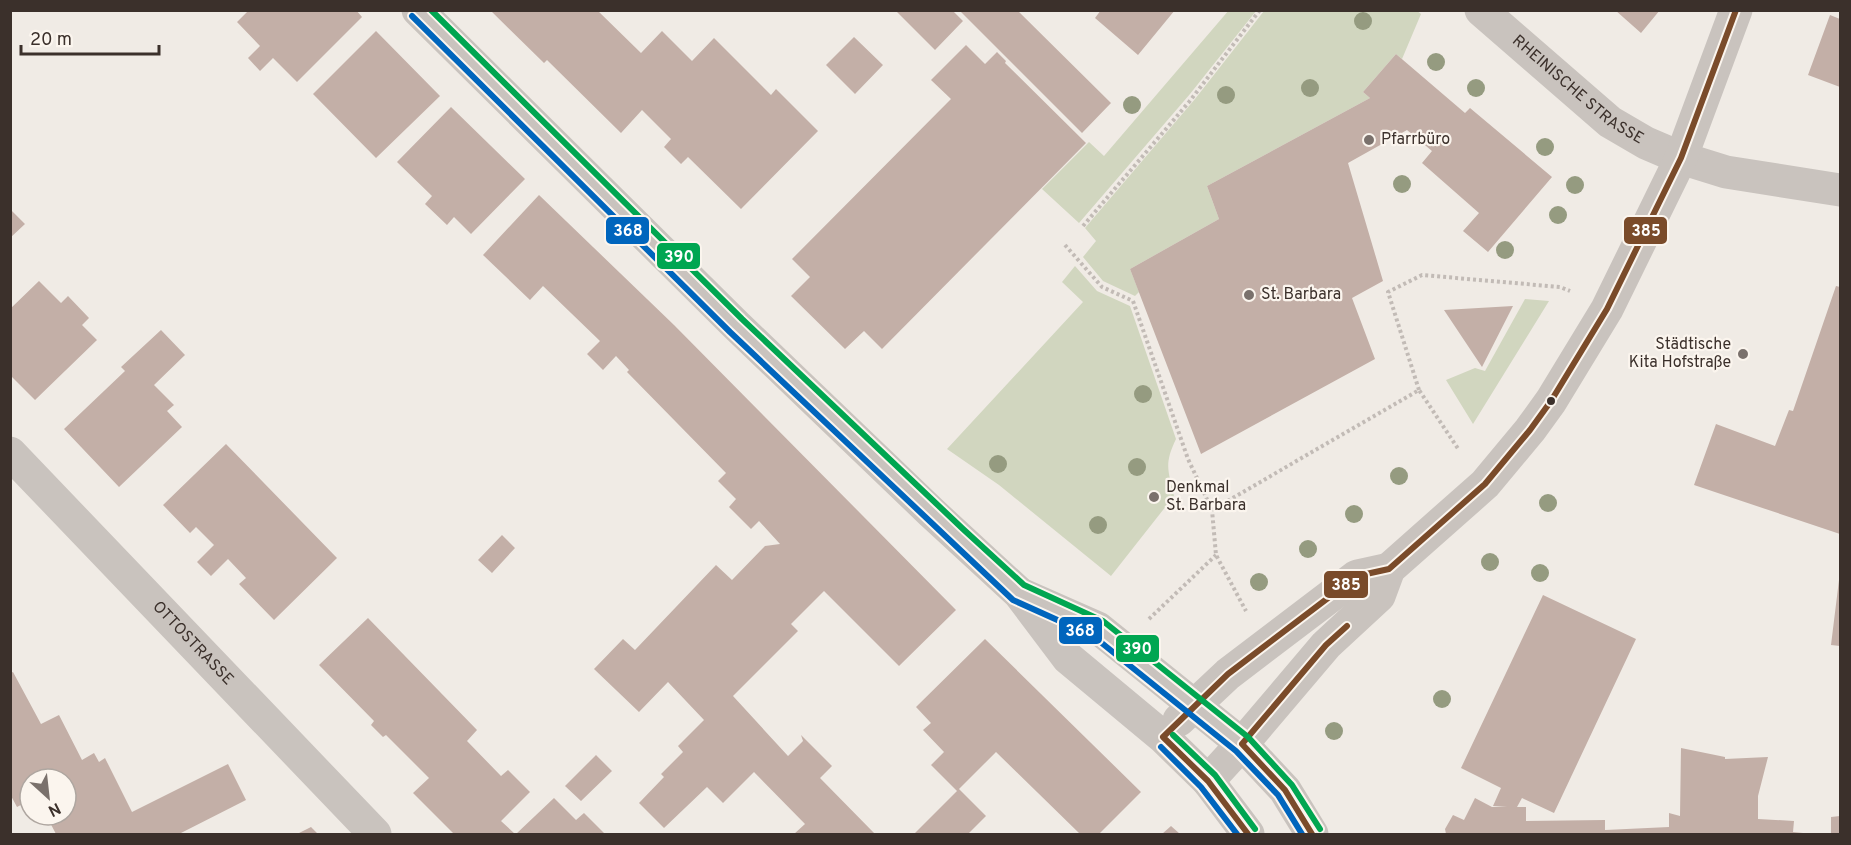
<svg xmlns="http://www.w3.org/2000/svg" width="1851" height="845" viewBox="0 0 1851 845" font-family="Overpass,sans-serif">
<rect width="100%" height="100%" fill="#f0ebe5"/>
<path fill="#d1d6bf" d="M1229,10L1256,11L1190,94L1079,223L1042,189L1089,142L1104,156Z
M1416,10L1421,14L1402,59L1396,54L1363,92L1370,98L1207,186L1219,219L1130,269L1139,292L1135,296L1103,281L1083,257L1096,241L1085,228L1195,99L1264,11Z
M1075,266L1097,291L1130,306L1176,439C1164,464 1168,470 1174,496L1111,576L999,485L947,449L1083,302L1062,282Z
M1525,299L1549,301L1473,424L1446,380L1475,368L1485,371Z"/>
<path fill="#c3afa7" d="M249,10H356L362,17L297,82L273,58L260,71L248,58L260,46L237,22Z
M490,10H597L641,53L662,31L692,61L714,38L771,95L776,89L818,131L741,209L688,157L681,164L664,147L671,139L642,110L621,133L547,60L544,63Z
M895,10H952L963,21L935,50Z
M959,10H1017L1111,103L1082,133Z
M1101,10H1175L1138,55L1095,18Z
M1615,10H1660L1641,33Z
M1830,15L1840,19V87L1808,75Z
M376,31L440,96L376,158L313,94Z
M854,37L883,65L855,94L826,65Z
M966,45L985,64L997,52L1006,61L1005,63L1086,143L882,349L864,331L845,349L791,296L810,277L792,259L951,99L931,80Z
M1396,54L1465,113L1470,108L1552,177L1488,252L1463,231L1479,213L1422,163L1432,151L1407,130L1348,163L1383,281L1352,298L1375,359L1201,454L1130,269L1219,219L1207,186L1370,98L1363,92Z
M451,107L525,179L471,234L454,217L447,225L425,204L432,196L397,162Z
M539,195L674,325L956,610L899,666L824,591L791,624L798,631L733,696L788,756L803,741L801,735L832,766L820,778L875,834H794L805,824L754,772L723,803L707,787L664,828L639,803L664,777L661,774L683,752L678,746L704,720L668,682L639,712L594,669L623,639L635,650L716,565L732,580L765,546L780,544L759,521L751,529L729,507L736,499L718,481L726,473L627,372L629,370L616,356L603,370L587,354L600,341L543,286L530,300L483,255Z
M10,209L25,224L10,238Z
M39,281L61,303L68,296L89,318L82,325L97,340L35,400L10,375V309Z
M1836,286L1840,287V534L1694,485L1716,424L1775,446L1789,410L1793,411Z
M1513,306L1482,367L1444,310Z
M161,330L185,355L154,385L174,405L167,411L182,427L119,487L64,429L125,371L121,367Z
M226,444L337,558L274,620L239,584L246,578L228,559L211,576L197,562L214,545L196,527L190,533L163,505Z
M502,535L515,548L492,573L478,560Z
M1839,580L1840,646L1831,645Z
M1543,595L1636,639L1554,813L1522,798L1517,807H1526V821L1605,820V830L1669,827V813L1680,816L1681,748L1725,757V759L1768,757L1758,796V819L1794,821L1793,832L1803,833V834H1446L1445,829L1453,815L1464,820L1475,798L1492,807H1507L1493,806L1501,788L1461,768Z
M368,618L477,730L467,741L501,776L508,770L530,792L501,821L515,834H454L413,793L429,778L386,735L383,737L371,725L374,721L319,665Z
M985,639L1141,792L1099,834H1080L996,752L959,789L986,816L968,834H914L957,791L931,765L944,752L923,730L931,723L916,707Z
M13,672L41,724L59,715L82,760L94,753L99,762L105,758L132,812L228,764L246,800L179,834H56L46,815H66V779H30V800L17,807L10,794V673Z
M596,755L612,771L581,801L565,786Z
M554,798L576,820L584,813L605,834H516Z
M1840,816V834H1831V817Z
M1171,826L1180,834H1162Z
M311,827L318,834H297Z"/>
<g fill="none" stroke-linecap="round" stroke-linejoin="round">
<path stroke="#c2bbb6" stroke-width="4" stroke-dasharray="3 3" stroke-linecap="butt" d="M1083,226L1189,102L1260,10
M1065,245L1102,287L1133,301L1188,459L1212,510L1216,555L1246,611
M1419,390L1388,292L1422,275L1560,287L1570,291
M1212,510L1419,390L1459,450
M1149,619L1216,555"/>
<g stroke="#c9c3be" stroke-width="33">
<path d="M418,10L736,325L931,512L1019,593L1068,658L1163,737L1208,781L1248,834"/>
<path id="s1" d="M1481,10L1610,122L1646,143L1681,158L1726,172L1840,190"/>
<path id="s2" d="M10,453L375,834"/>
<path d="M1023,595L1098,628L1242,744L1285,790L1312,834"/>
<path d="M1179,720L1228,674L1357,576L1389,569"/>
<path d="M1208,781L1242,744L1326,645L1379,596L1389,569L1485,484L1530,430L1551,401L1607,309L1681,158L1736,10"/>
</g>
<g stroke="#fbf5ee" stroke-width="10">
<path id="bus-1" d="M1163,737L1228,674L1357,576L1389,569L1485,484L1530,430L1551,401L1607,309L1681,158L1736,10
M1163,737L1208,781L1248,834
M1242,744L1326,645L1347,626
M1242,744L1285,790L1312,834"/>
</g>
<g stroke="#fbf5ee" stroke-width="10">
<path id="bus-2" d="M412,16L730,332L1013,600L1093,636L1236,751L1278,795L1302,834
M1161,747L1201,787L1237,834"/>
</g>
<g stroke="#fbf5ee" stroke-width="10">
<path id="bus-3" d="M431,10L742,319L963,529L1024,585L1103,621L1248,737L1292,785L1320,829
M1173,735L1215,775L1255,829"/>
</g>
<use href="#bus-1" stroke="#7a4b2a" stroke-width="6"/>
<use href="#bus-2" stroke="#0065bd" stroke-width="6"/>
<use href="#bus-3" stroke="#00a651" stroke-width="6"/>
</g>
<g fill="#959b80">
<circle cx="1363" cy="21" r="9"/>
<circle cx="1436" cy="62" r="9"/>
<circle cx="1310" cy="88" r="9"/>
<circle cx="1476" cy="88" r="9"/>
<circle cx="1226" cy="95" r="9"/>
<circle cx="1132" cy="105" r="9"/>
<circle cx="1545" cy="147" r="9"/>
<circle cx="1402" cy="184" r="9"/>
<circle cx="1575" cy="185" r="9"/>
<circle cx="1558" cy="215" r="9"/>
<circle cx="1505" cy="250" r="9"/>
<circle cx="1143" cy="394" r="9"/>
<circle cx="998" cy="464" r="9"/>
<circle cx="1137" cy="467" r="9"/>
<circle cx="1399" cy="476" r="9"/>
<circle cx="1548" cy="503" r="9"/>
<circle cx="1354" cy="514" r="9"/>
<circle cx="1098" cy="525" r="9"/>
<circle cx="1308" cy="549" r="9"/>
<circle cx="1490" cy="562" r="9"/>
<circle cx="1540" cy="573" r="9"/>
<circle cx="1259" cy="582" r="9"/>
<circle cx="1442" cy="699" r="9"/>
<circle cx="1334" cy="731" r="9"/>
</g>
<g fill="#7a716c" stroke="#fbf5ee" stroke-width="2">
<circle cx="1369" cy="140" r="6"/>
<circle cx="1249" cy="295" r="6"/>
<circle cx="1743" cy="354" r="6"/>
<circle cx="1154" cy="497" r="6"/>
</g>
<circle fill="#3b302b" stroke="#fbf5ee" stroke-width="2" cx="1551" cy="401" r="5"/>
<g text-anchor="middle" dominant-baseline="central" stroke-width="4.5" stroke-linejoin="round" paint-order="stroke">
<g font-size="16" fill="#3b302b" stroke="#fbf5ee">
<text stroke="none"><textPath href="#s1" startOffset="126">RHEINISCHE STRASSE</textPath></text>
<text stroke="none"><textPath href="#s2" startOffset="264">OTTOSTRASSE</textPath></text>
</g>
<g font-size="16" fill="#3b302b" stroke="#fbf5ee" text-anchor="start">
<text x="1381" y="140">Pfarrbüro</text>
<text x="1261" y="295">St. Barbara</text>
<text x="1731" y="345" text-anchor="end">Städtische<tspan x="1731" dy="18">Kita Hofstraße</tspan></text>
<text x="1166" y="488">Denkmal<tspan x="1166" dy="18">St. Barbara</tspan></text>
</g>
</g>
<g stroke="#fbf5ee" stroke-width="2">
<rect x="1623" y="216" width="45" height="29" rx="6" fill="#7a4b2a"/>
<rect x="605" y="216" width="45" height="29" rx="6" fill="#0065bd"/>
<rect x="656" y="242" width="45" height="28" rx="6" fill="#00a651"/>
<rect x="1323" y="570" width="46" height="29" rx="6" fill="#7a4b2a"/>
<rect x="1058" y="616" width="45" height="29" rx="6" fill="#0065bd"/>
<rect x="1115" y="634" width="45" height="29" rx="6" fill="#00a651"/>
</g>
<g font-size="16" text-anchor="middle" font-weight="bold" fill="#fff">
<text x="1646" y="236">385</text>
<text x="628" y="236">368</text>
<text x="679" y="262">390</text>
<text x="1346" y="590">385</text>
<text x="1080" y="636">368</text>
<text x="1137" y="654">390</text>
</g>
<rect width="1851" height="845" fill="none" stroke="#3b302b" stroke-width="24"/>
<g transform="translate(48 797) rotate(153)"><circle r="28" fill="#fbf5ee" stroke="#aea6a0" stroke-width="1.5"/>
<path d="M0-4.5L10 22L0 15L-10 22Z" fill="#7a716c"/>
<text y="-9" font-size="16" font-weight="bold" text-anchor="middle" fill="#3b302b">N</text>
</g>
<path d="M21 45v9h138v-9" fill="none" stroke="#3b302b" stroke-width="3"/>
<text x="30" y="45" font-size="18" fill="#3b302b" stroke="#fbf5ee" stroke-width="4.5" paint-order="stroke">20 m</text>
</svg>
